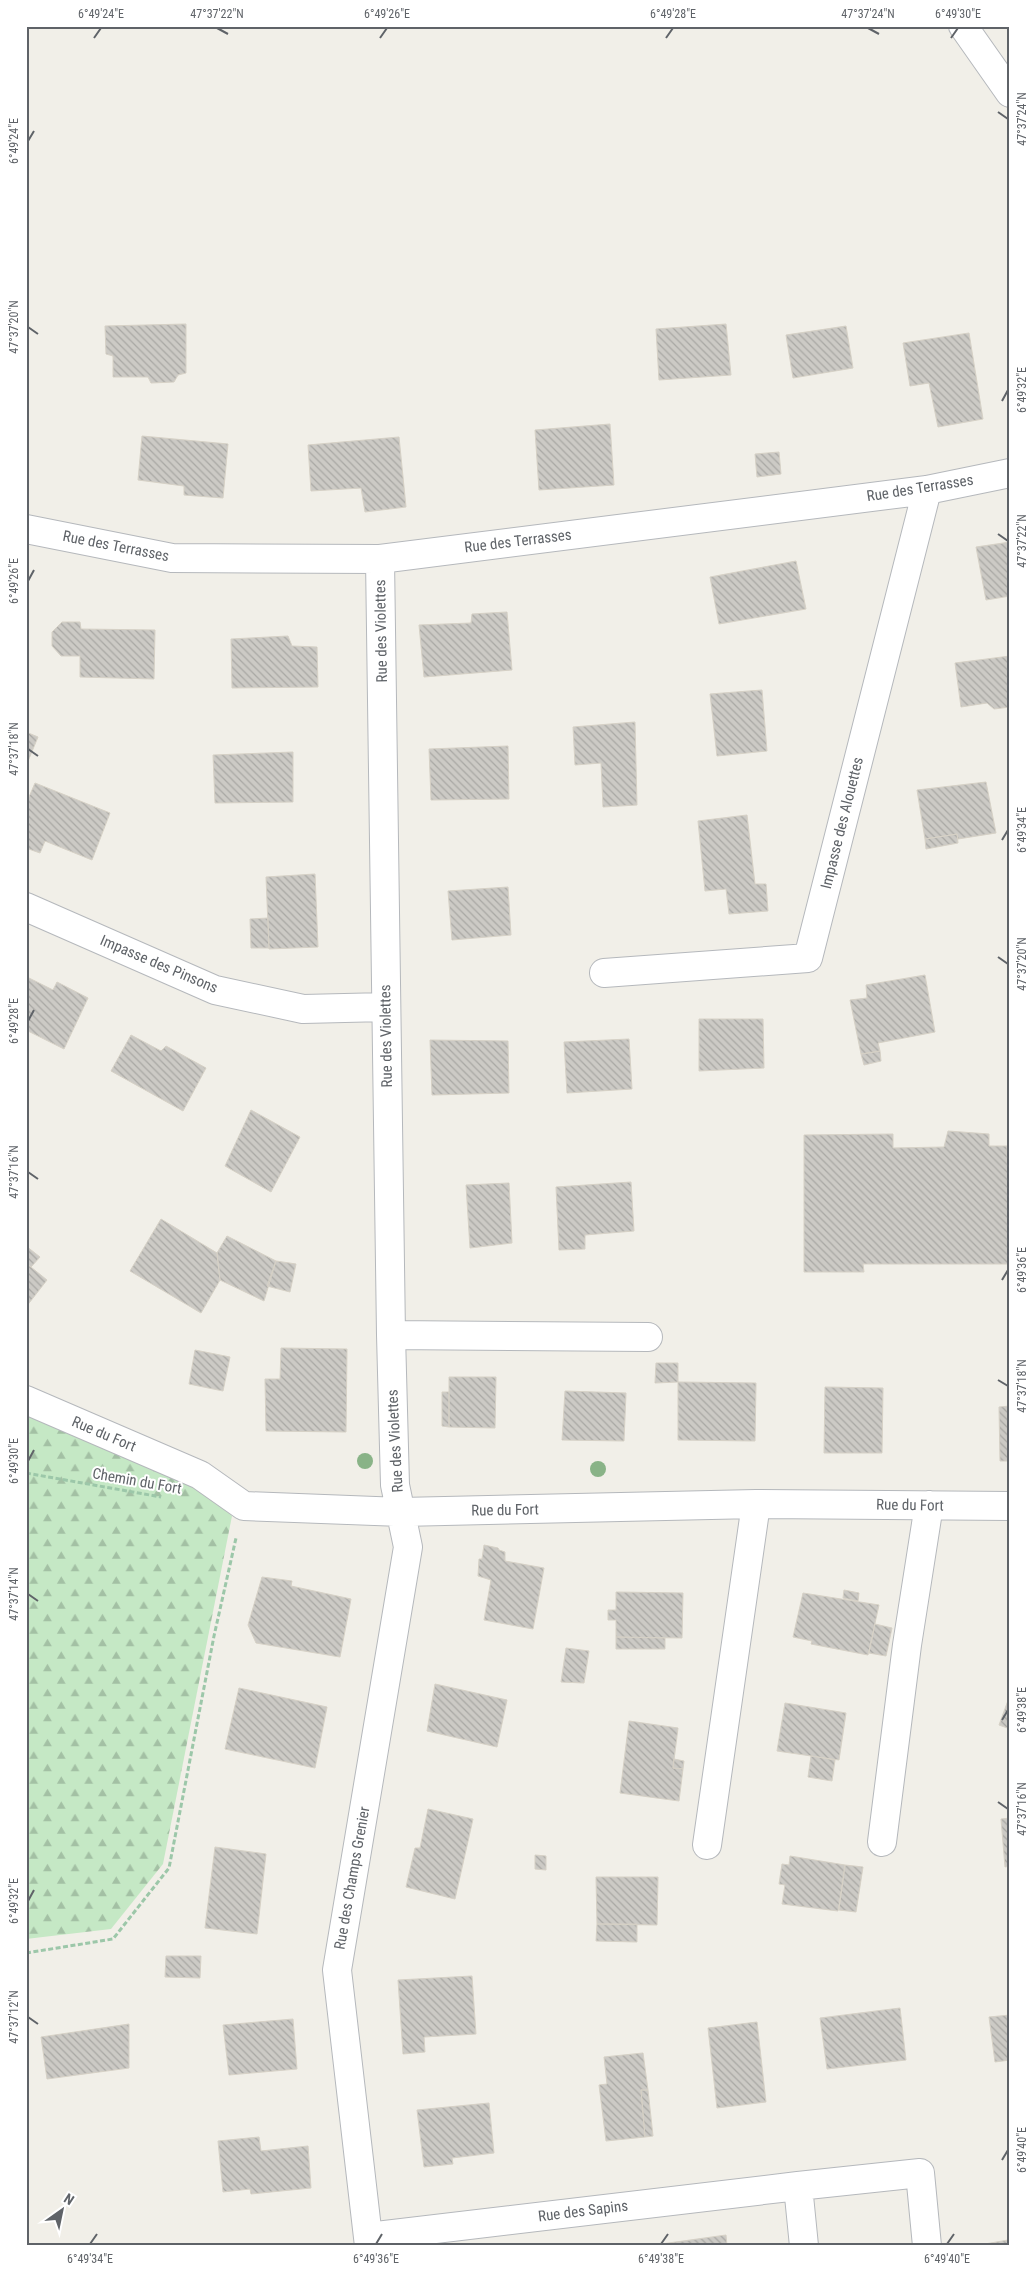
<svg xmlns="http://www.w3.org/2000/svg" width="1036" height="2272" viewBox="0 0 1036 2272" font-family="'Roboto Condensed',sans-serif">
<defs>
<pattern id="forest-firs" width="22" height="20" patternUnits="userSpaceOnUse" patternTransform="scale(1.25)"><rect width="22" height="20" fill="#c5e8c5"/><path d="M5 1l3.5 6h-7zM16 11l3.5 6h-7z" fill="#a3c0a4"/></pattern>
<pattern id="building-back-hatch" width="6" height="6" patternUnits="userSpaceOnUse" patternTransform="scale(1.25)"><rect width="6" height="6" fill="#cccac5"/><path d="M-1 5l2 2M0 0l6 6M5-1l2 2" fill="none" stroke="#a9a8a4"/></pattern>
</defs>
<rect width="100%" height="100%" fill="#f1efe8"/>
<path fill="url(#forest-firs)" d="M26,1410L204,1483L232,1516L163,1864L111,1929L26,1939Z"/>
<path fill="url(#building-back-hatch)" stroke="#d6d1c6" d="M186,324V373L178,375L174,382L151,383L148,377H113V356L106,354L105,326Z
M726,324L731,375L659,380L656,329Z
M846,326L853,368L793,378L786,335Z
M969,333L983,419L938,427L929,383L910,386L903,343Z
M610,424L614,485L539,490L535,430Z
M142,436L228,444L223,498L184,495V486L138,480Z
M399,437L406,507L365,512L361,488L311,491L308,445Z
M779,452L781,474L757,477L755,454Z
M1010,542V596L986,600L976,547Z
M796,561L806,609L719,624L710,577Z
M507,612L512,670L424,677L419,625L471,623L472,614Z
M62,622H80L81,629L155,630L154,679L80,677V656H61L52,646V632Z
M288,636L292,646L317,647L318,687L232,688L231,639Z
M1010,656V707L994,709L987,703L961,707L955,663Z
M762,690L767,751L717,756L710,694Z
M635,722L637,805L603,807L601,763L575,765L573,727Z
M26,732L38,737L26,766Z
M508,746L509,799L431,800L429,749Z
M293,752V802L215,803L213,755Z
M986,782L996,833L958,839L957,834L925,839L917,790Z
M35,783L110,813L92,860L45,841L40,853L26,848V804Z
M747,815L755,884H766L768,911L729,914L726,889L705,891L698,821Z
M957,834L958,843L926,849L925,839Z
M315,874L318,947L269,949L266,877Z
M508,887L511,935L452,940L448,891Z
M268,918L269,948H251L250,919Z
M925,975L935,1032L878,1043L880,1051L861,1054L850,1000L867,998L866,985Z
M29,978L53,990L57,982L88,998L64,1049L26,1030V983Z
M699,1019H763L764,1068L699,1071Z
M131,1035L161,1051L166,1046L206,1068L183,1111L111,1071Z
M629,1039L632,1089L567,1093L564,1042Z
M430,1040L508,1041L509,1093L432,1095Z
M880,1051L881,1061L864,1065L861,1054Z
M251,1110L300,1137L271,1192L225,1166Z
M948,1131L989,1134V1146H1007L1010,1264H863L864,1272H804V1135L893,1134V1148L944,1147Z
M631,1182L634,1231L585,1235V1249L559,1250L556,1187Z
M509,1183L512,1243L470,1248L466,1185Z
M161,1219L217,1253L220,1280L201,1313L130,1271Z
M227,1236L276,1261L264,1301L220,1280L217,1253Z
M26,1246L40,1257L31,1267L26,1263Z
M276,1261L296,1264L290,1292L267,1286Z
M26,1263L47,1280L26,1307Z
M281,1348L347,1349L346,1432L266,1431L265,1379H280Z
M195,1350L230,1357L223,1391L189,1384Z
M656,1363H678V1382L655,1383Z
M449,1377H496L495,1428L449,1427Z
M678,1382L756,1383L755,1441L678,1440Z
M825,1387L883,1388L882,1453H824Z
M565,1391L626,1393L624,1441L562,1440Z
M442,1392H449V1427L442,1426Z
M1010,1406V1461H1000L999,1407Z
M484,1545L498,1548L499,1550L505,1552V1561L544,1568L533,1629L484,1620L491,1580L478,1576L479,1559H482Z
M262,1577L292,1581L291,1586L351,1599L340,1657L256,1643L248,1625Z
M844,1590L859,1593L858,1601L843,1598Z
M616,1592L683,1593L682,1638L616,1637V1620H608V1610H616Z
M803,1593L879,1605L868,1655L811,1644L812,1641L793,1637Z
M875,1624L892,1628L886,1656L869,1653Z
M616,1637L665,1638V1649H616Z
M566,1648L589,1651L584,1683L561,1682Z
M435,1684L507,1700L497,1747L427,1731Z
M239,1688L327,1707L315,1768L225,1749Z
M1010,1695V1729L999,1725Z
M785,1703L846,1713L839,1760L777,1751Z
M629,1721L678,1728L673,1768L683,1769L679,1801L620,1793Z
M811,1756L835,1760L832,1781L808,1777Z
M674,1759L684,1761L683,1769L673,1768Z
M428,1809L473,1819L455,1899L406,1887L415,1848H420Z
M1010,1818V1866L1005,1867L1001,1819Z
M215,1847L266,1854L257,1934L205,1928Z
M535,1855L546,1856V1870L535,1869Z
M790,1856L845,1865L838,1911L782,1904L785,1885L779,1884L782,1864L789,1865Z
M845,1865L863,1867L856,1912L839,1910Z
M596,1877H658L657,1925L597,1924Z
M597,1924H637V1942L596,1941Z
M166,1956H201L200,1978L165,1977Z
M472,1976L476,2034L424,2037L425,2052L403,2054L398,1980Z
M900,2008L906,2060L827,2069L820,2018Z
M1010,2015V2060L995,2062L989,2017Z
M293,2019L297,2069L229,2075L223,2025Z
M757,2022L766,2102L717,2108L708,2028Z
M129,2024V2068L47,2079L41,2037Z
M643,2053L648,2090H641L645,2137L606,2141L599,2085L607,2084L604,2057Z
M641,2090H648L653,2136L645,2137Z
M489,2103L494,2153L452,2158L453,2164L424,2167L417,2110Z
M259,2137L261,2151L308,2146L311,2188L251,2194L250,2189L223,2192L218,2141Z
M726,2235L727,2246H647Z
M1008,2240L1009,2246H979V2245Z"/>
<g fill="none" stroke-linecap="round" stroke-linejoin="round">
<g stroke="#b5b8bc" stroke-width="30">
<path id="minor" d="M963,26L1010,93
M26,529L172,558L380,559L927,490L1010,473
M26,907L215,990L303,1009L386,1007
M604,973L808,958L927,490
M391,1335L648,1337
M26,1400L200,1475L244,1506L401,1512L756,1504L1010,1506
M882,1842L907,1645L929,1505
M707,1845L756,1504
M798,2186L920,2173L927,2246
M368,2237L798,2186L804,2246
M369,2246L337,1970L408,1547L395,1485L391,1335L380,559"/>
</g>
<path stroke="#9cc7a9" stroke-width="3" stroke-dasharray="5 2.5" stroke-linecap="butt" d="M26,1473L161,1497
M26,1953L113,1939L169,1868L214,1636L236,1538"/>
<use href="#minor" stroke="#fff" stroke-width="28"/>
</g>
<g fill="#89b387">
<circle cx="365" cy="1461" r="8"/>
<circle cx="598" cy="1469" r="8"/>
</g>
<path fill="none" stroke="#5f6368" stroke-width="2" d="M217,28L228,34M868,28L879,34M94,38L101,28M380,38L387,28M666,38L673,28M951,38L958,28M998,112L1008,119M28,141L34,131M28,327L38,334M1002,401L1008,390M998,534L1008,541M28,581L34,570M28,749L38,756M1002,840L1008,830M998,957L1008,964M28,1021L34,1010M28,1172L38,1179M1002,1280L1008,1270M998,1380L1008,1386M28,1461L34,1450M28,1594L38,1601M1002,1720L1008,1710M998,1802L1008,1809M28,1901L34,1890M28,2017L38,2024M1002,2160L1008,2150M90,2244L97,2234M376,2244L382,2234M661,2244L668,2234M947,2244L954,2234"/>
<g text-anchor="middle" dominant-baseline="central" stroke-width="4" stroke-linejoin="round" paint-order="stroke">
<g font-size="15" fill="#5f6368" stroke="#fff">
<text transform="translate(920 488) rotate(-9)">Rue des Terrasses</text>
<text transform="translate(518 541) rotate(-7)">Rue des Terrasses</text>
<text transform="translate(116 546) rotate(11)">Rue des Terrasses</text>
<text transform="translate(381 631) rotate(-91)">Rue des Violettes</text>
<text transform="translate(842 823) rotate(-76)">Impasse des Alouettes</text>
<text transform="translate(159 964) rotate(23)">Impasse des Pinsons</text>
<text transform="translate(386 1036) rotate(-91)">Rue des Violettes</text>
<text transform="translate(104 1434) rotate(23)">Rue du Fort</text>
<text transform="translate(395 1441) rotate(-93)">Rue des Violettes</text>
<text transform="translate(137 1481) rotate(10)">Chemin du Fort</text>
<text transform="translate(910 1505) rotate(1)">Rue du Fort</text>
<text transform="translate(505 1510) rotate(-1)">Rue du Fort</text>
<text transform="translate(352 1878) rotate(-80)">Rue des Champs Grenier</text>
<text transform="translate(583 2211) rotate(-7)">Rue des Sapins</text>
</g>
</g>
<rect width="1036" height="2272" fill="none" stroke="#ffffff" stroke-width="55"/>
<g transform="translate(62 2210) rotate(33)" stroke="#ffffff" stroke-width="4" paint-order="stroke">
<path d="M0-4L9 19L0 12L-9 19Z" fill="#5f6368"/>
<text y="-8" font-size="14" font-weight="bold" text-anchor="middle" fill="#5f6368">N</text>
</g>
<rect x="28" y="28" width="980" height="2216" fill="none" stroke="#5f6368" stroke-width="2"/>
<g font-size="12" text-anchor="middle" fill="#5f6368">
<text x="101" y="18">6°49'24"E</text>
<text x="217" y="18">47°37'22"N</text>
<text x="387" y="18">6°49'26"E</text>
<text x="673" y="18">6°49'28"E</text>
<text x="868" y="18">47°37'24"N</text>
<text x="958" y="18">6°49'30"E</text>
<text transform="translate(1022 119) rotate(-90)" y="4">47°37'24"N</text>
<text transform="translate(14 141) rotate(-90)" y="4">6°49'24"E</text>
<text transform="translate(14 327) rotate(-90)" y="4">47°37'20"N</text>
<text transform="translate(1022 390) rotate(-90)" y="4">6°49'32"E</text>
<text transform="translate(1022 541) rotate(-90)" y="4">47°37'22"N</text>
<text transform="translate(14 581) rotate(-90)" y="4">6°49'26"E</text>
<text transform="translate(14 749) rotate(-90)" y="4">47°37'18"N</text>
<text transform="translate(1022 830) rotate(-90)" y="4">6°49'34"E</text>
<text transform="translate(1022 964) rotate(-90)" y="4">47°37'20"N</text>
<text transform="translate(14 1021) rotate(-90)" y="4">6°49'28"E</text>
<text transform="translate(14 1172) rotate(-90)" y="4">47°37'16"N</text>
<text transform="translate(1022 1270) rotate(-90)" y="4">6°49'36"E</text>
<text transform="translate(1022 1386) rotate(-90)" y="4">47°37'18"N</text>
<text transform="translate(14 1461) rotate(-90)" y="4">6°49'30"E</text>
<text transform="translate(14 1594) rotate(-90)" y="4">47°37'14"N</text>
<text transform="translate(1022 1710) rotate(-90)" y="4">6°49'38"E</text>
<text transform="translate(1022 1809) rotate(-90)" y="4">47°37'16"N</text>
<text transform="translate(14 1901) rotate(-90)" y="4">6°49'32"E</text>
<text transform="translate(14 2017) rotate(-90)" y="4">47°37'12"N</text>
<text transform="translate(1022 2150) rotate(-90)" y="4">6°49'40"E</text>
<text x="90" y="2263">6°49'34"E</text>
<text x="376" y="2263">6°49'36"E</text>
<text x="661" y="2263">6°49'38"E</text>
<text x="947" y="2263">6°49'40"E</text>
</g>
</svg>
